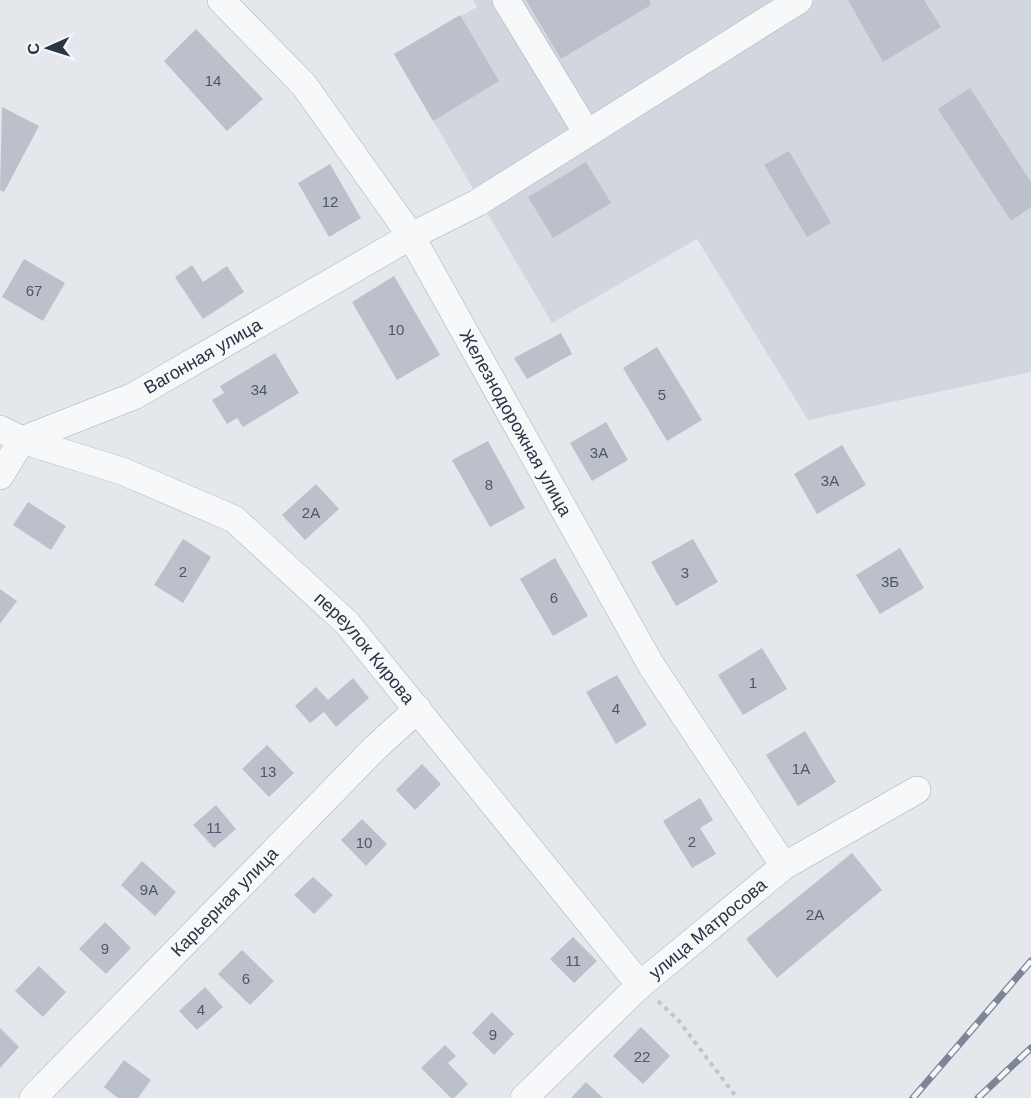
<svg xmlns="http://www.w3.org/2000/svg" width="1031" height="1098" viewBox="0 0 1031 1098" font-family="Arial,sans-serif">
<rect width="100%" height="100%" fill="#e4e7ec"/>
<path fill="#d2d6de" d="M473,0H1031V372L808,420L697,239L552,323L394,54L477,7Z"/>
<path fill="#bbc0ca" d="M526,0H649L651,5L561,59Z
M848,0H924L941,27L883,62Z
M460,15L499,81L433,121L394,54Z
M196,29L263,99L227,131L164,61Z
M970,88L1031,182V207L1011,221L938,109Z
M2,107L39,126L4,192L0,190Z
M789,151L831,223L807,237L764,165Z
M586,162L611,203L553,238L528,197Z
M330,164L361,218L329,237L298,183Z
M24,259L65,283L43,321L2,297Z
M192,265L203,282L227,266L244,292L203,319L175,277Z
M394,276L440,355L397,380L352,302Z
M561,333L572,354L527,379L514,358Z
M657,347L702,420L667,441L623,368Z
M275,353L299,393L243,427L237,418L227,424L212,400L224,393L220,386Z
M606,422L628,460L592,481L570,443Z
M488,441L525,508L490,527L452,460Z
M842,445L866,485L817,514L794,474Z
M316,484L339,509L305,540L282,515Z
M28,502L66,526L51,550L13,525Z
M183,539L211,557L183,603L154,585Z
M693,539L718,582L676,606L651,562Z
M900,548L924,588L880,614L856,575Z
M555,558L588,616L553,636L520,579Z
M0,589L17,601L0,624Z
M762,648L787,689L743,715L718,675Z
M617,675L647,725L616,744L586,692Z
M353,678L369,698L336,727L324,712L310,723L295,706L316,687L328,700Z
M805,731L836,782L798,806L766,755Z
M267,745L294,773L269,797L242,769Z
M422,764L441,784L415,810L396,790Z
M700,798L713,820L700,828L716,854L692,868L663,821Z
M216,805L236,829L214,848L193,825Z
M362,819L387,844L366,866L341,840Z
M852,853L882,890L777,978L746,939Z
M142,861L176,892L155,916L121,885Z
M313,877L333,895L314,914L294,895Z
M105,922L131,948L106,974L79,949Z
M573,937L597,961L574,983L550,959Z
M242,950L274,981L250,1005L218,974Z
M39,966L66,992L43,1017L15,991Z
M205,987L223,1007L197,1030L179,1011Z
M492,1012L514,1034L494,1055L472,1033Z
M641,1027L670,1056L643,1084L613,1056Z
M0,1028L19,1047L0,1068Z
M445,1045L456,1056L448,1063L468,1084L454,1098H451L421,1068Z
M124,1060L151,1080L138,1098H118L104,1087Z
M586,1082L603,1098H571Z"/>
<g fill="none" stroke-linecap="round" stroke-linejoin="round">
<g stroke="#a9aeb7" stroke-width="28">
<g id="minor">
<path id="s1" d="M221,0L304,85L411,236L651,665L784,866"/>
<path d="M506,0L587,133"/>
<path id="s2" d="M0,429L22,440L122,471L234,519L347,623L640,985"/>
<path id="s3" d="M0,476L22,440L134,396L411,236L477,203L799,0"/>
<path id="s4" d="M33,1098L376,747L418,709"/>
<path id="s5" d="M524,1098L640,985L784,866L917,790"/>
</g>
</g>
<path stroke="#c2c5cb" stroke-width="4" stroke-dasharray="4.5 4.5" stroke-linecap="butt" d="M658,1001L679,1021L737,1098"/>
<use href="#minor" stroke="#f7f8fa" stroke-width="27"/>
<g stroke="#7d8696" stroke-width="7">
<path id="rail" d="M913,1098L1031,961
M978,1098L1031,1048"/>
</g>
<use href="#rail" stroke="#f4f6f9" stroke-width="4.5" stroke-dasharray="14" stroke-linecap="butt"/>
</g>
<g text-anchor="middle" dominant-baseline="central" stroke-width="6" stroke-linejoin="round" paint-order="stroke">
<g font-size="15" fill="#4f5766">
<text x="213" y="80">14</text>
<text x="330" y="201">12</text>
<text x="34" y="290">67</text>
<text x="396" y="329">10</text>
<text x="259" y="389">34</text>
<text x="662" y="394">5</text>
<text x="599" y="452">3А</text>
<text x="830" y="480">3А</text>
<text x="489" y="484">8</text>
<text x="311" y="512">2А</text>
<text x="183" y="571">2</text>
<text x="685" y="572">3</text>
<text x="890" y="581">3Б</text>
<text x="554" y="597">6</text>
<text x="753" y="682">1</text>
<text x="616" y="708">4</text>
<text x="801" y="768">1А</text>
<text x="268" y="771">13</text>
<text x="214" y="827">11</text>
<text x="692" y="841">2</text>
<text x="364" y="842">10</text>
<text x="149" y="889">9А</text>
<text x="815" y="914">2А</text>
<text x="105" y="948">9</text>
<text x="573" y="960">11</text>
<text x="246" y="978">6</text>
<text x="201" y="1009">4</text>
<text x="493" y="1034">9</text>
<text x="642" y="1056">22</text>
</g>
<g font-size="18" fill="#2b3445" stroke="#f4f6f9">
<text stroke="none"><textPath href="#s3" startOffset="242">Вагонная улица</textPath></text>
<text stroke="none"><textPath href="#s1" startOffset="518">Железнодорожная улица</textPath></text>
<text stroke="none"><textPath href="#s2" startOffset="435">переулок Кирова</textPath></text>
<text stroke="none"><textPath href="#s4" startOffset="274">Карьерная улица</textPath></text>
<text stroke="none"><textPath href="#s5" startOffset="250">улица Матросова</textPath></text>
</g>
</g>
<g transform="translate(48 48) rotate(267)" stroke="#f4f6f9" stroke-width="4.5" paint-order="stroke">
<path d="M0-4.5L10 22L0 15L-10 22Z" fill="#2b3445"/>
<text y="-9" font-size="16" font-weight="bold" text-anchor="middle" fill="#2b3445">С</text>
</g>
</svg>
